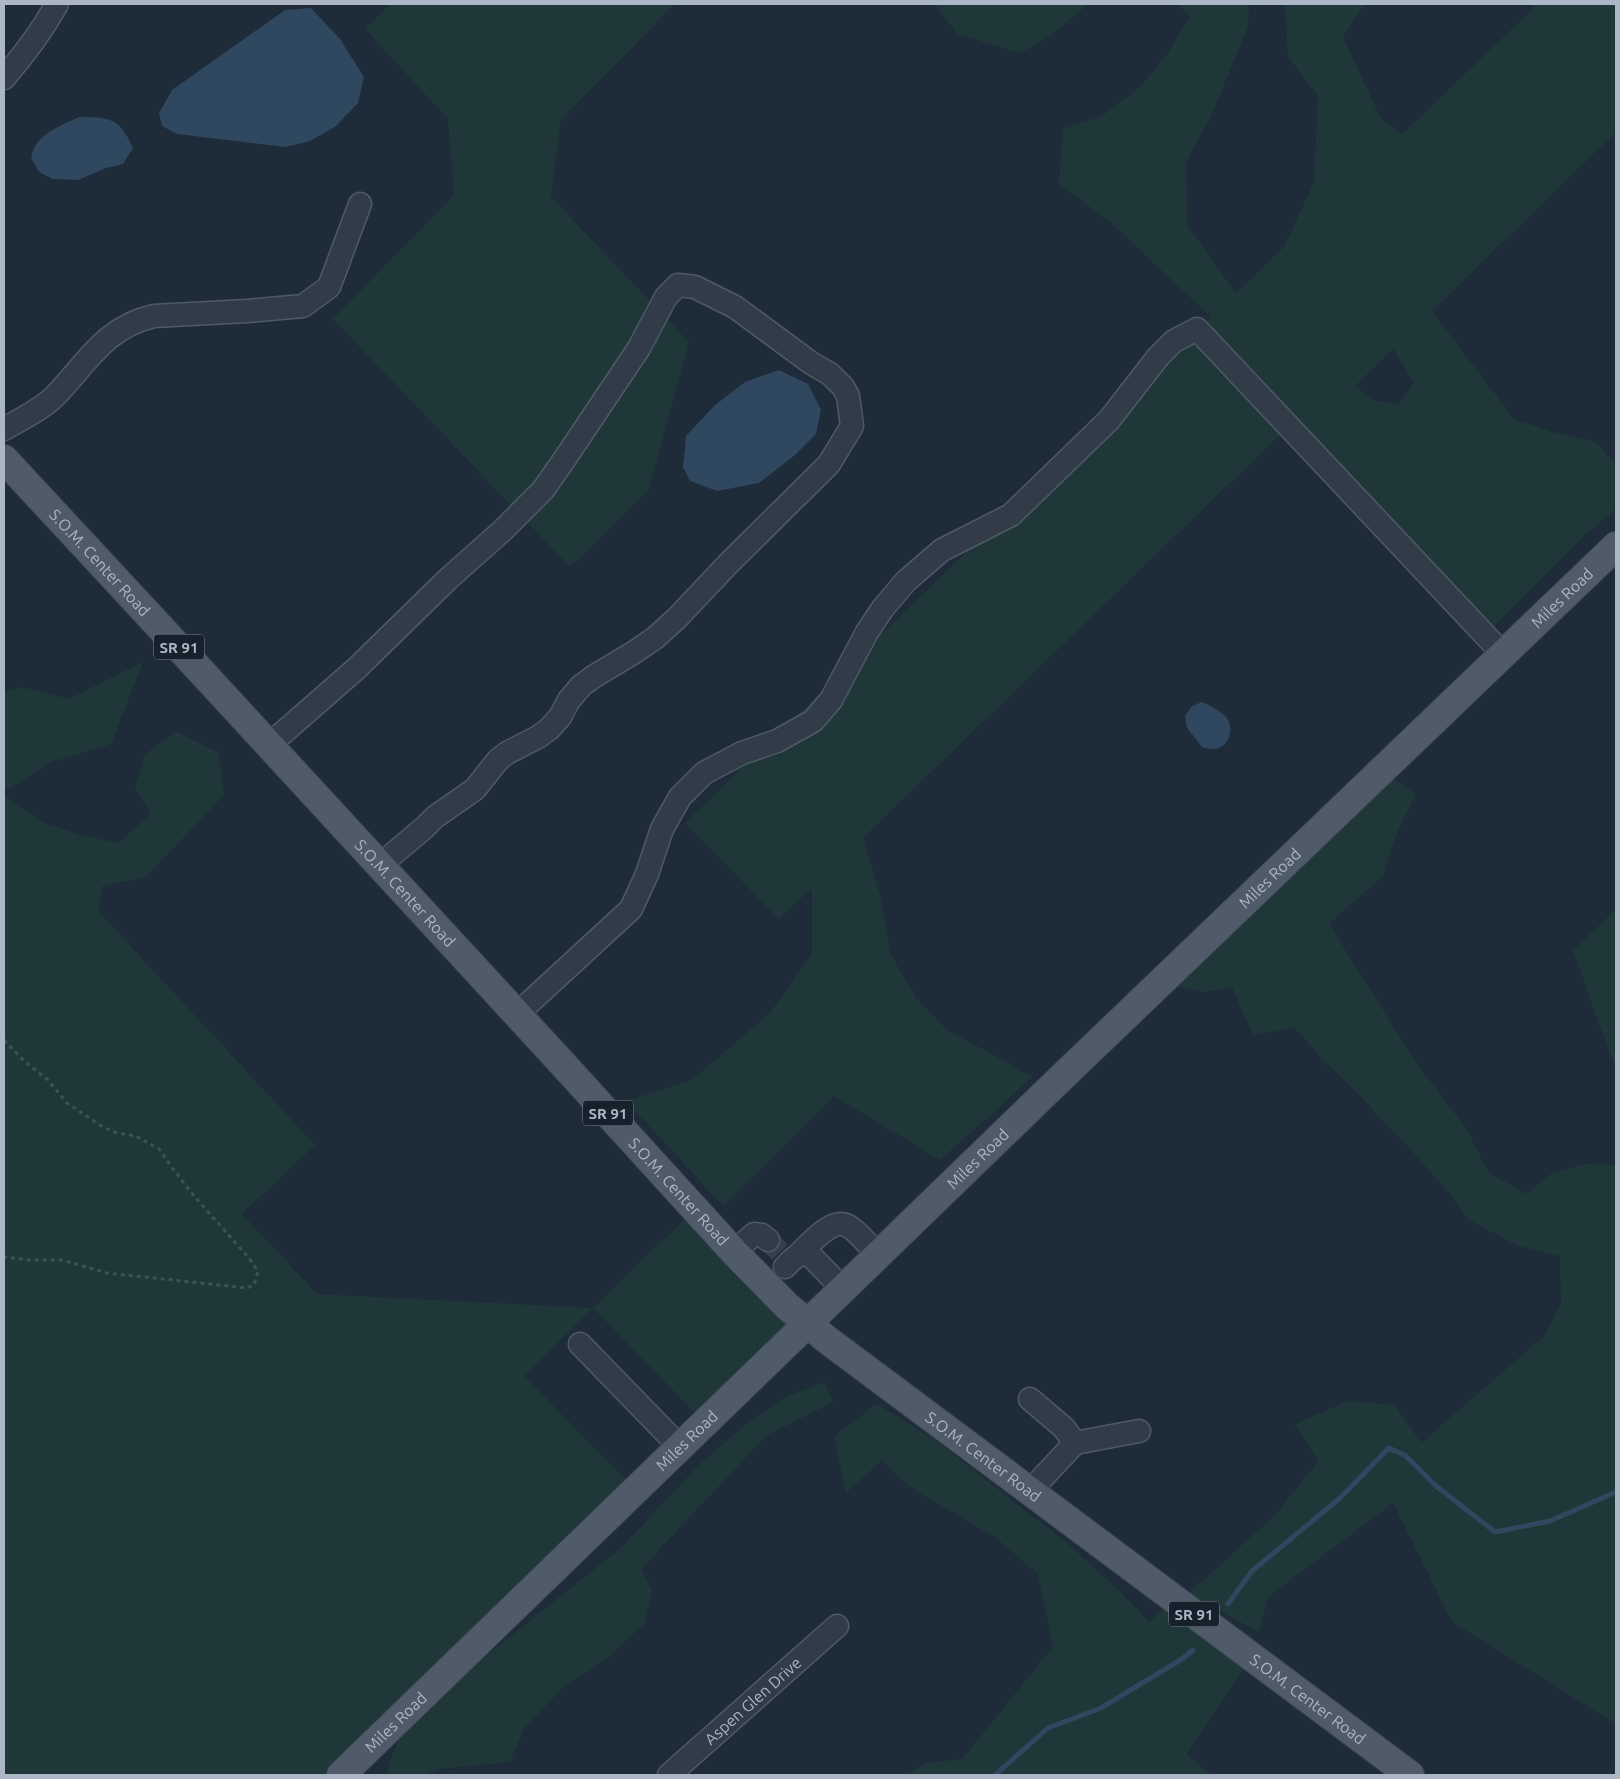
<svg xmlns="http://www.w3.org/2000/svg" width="1620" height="1779" viewBox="0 0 1620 1779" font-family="Ubuntu,sans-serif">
<rect width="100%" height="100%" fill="#1e2b38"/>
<path fill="#203739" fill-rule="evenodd" d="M390,4H675L561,120L551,197L689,342L649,489L570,567L333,319L454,195L448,119L365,29Z
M935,4H1088L1053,34L1020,53L957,34Z
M1179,4H1249L1248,27L1211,116L1186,162L1187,225L1236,293L1284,247L1314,182L1318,96L1288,57L1285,4H1365L1343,37L1381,119L1402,134L1535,7L1531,4H1616V132L1432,311L1514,419L1556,433L1596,442L1616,464V509L1585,535L1485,635L1288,427L863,838L880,895L891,955L916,998L946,1029L1033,1077L940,1160L834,1096L723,1206L626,1101L692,1080L769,1014L812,954V888L779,919L685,823L1211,317L1110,222L1059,184L1063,129L1102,116L1141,86L1167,54L1190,16ZM1393,349L1414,382L1399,405L1373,400L1355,386Z
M143,662L111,744L51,762L4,792V691L22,687L69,699Z
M177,732L219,753L224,795L146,877L102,886L99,912L315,1145L242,1214L317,1294L593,1308L695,1209L807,1324L705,1423L593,1308L524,1376L636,1490L341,1775H4V795L42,822L80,835L118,843L151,814L135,787L145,754Z
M1390,776L1416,794L1396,835L1383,876L1329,924L1415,1061L1468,1131L1488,1172L1526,1194L1553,1172L1586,1164L1616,1165V1724L1452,1622L1393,1503L1268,1597L1259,1632L1188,1594L1275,1515L1318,1461L1295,1424L1348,1401L1395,1405L1421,1443L1544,1336L1561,1304L1560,1256L1516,1245L1469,1220L1450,1194L1411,1150L1354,1090L1322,1059L1295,1028L1253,1035L1232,987L1205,992L1178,987Z
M1616,909V1070L1573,951Z
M825,1382L833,1402L767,1435L641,1569L652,1591L644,1624L604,1661L564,1687L524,1728L510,1762L439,1769L424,1775H388L389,1762L409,1717L621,1548L699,1465L748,1422L790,1395Z
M877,1404L935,1440L1067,1543L1119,1590L1149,1622L1164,1608L1244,1669L1186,1754L1212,1775H906L926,1763L962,1759L1053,1647L1038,1574L996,1538L910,1487L882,1460L846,1493L834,1436Z"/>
<path fill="#304760" d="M311,8L340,39L364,77L358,103L335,127L310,141L286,147L177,134L162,126L159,113L172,90L285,10Z
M79,117C110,117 120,118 133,148L123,164L106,168L78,180L53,179L39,172L31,158C36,133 59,127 79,117Z
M779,370L808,384L821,410L816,434L795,455L759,483L717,491L690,481L683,467L686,436L715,405L745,382Z
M1202,702C1211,706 1219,710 1226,717C1235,728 1230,746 1215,749C1212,749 1207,748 1203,748L1187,728L1185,716L1192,706Z"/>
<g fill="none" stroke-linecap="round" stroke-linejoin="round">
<path stroke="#304760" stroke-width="5" d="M1228,1604L1252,1571L1340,1498L1389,1448L1406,1456L1436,1486L1495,1532L1550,1521L1616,1492
M995,1775L1048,1728L1101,1708L1182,1659L1193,1650"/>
<path stroke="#33404d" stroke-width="22" stroke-dasharray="22 11" stroke-linecap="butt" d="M768,1240L780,1252"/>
<g stroke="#4f5a66" stroke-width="25">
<g id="minor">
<path d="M4,78C24,55 42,31 57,4"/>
<path d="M4,429C21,419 41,410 55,396C87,363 105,327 154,316L247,311L303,306L329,287L360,204"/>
<path d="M269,745L357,668L448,579L502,531L543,490L564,460L639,348L666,297L678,285L695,287L735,307L811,363L830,374L843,387L848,396L852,426L829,464L729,563L678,617L655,638L633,653L593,677L581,686L569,700L560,717L549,729L538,737L507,753L498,760L475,789L435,817L424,828L380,865"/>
<path d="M517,1014L631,909L647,874L662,829L680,797L704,773L742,753L777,741L813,721L831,700L867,632L883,608L906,581L942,550L1011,515L1109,420L1158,357L1174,341L1197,329L1503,654"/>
<path d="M734,1252L754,1234L762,1235L768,1240"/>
<path d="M798,1255C809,1245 830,1219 846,1225C856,1229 870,1247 878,1255"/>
<path d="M785,1267C793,1259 798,1252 810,1255L843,1289"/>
<path d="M580,1344L680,1447"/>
<path d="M1030,1399L1064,1428L1075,1443"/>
<path d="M1030,1491L1075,1443L1139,1431"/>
<path id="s1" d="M669,1775L837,1626"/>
</g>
</g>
<g stroke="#3b4551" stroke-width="30">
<g id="major">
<path id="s2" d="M4,459L198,668L561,1062L734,1252L787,1306L826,1339L1410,1775"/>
<path id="s3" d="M341,1775L1061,1078L1616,546"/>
</g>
</g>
<path stroke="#3a5353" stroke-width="3" stroke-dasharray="4 4" stroke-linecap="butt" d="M4,1040L25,1062L47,1079L67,1103L103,1127L117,1133L136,1136L159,1149L173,1169L194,1196L249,1258L258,1271L254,1285L247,1288L107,1273L62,1260H29L4,1257"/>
<use href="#minor" stroke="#313c48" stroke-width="22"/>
<use href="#major" stroke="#4f5b68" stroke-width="28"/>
</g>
<g text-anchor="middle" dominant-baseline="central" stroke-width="4.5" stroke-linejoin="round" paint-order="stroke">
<g fill="#17212c" stroke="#7f8a97" stroke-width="1">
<rect x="154" y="634.5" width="50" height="25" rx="4"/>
<rect x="583" y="1100.5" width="50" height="25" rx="4"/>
<rect x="1169" y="1601.5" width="50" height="25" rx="4"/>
</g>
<g font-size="15" font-weight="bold" fill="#abb7c5">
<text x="179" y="647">SR 91</text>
<text x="608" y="1113">SR 91</text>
<text x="1194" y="1614">SR 91</text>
</g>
<g font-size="16" fill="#abb7c5" stroke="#17212c">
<text stroke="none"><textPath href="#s2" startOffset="141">S.O.M. Center Road</textPath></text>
<text stroke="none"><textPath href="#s3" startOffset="1696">Miles Road</textPath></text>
<text stroke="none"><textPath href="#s3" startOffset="1291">Miles Road</textPath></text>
<text stroke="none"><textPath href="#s2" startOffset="591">S.O.M. Center Road</textPath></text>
<text stroke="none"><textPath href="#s3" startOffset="886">Miles Road</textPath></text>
<text stroke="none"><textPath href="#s2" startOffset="996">S.O.M. Center Road</textPath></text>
<text stroke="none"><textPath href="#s3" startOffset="481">Miles Road</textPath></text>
<text stroke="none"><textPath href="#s2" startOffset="1401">S.O.M. Center Road</textPath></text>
<text stroke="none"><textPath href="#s2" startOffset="1806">S.O.M. Center Road</textPath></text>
<text stroke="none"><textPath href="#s1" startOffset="112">Aspen Glen Drive</textPath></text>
<text stroke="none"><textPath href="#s3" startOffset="76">Miles Road</textPath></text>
</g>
</g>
<rect width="1620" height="1779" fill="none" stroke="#abb7c5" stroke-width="10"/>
</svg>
